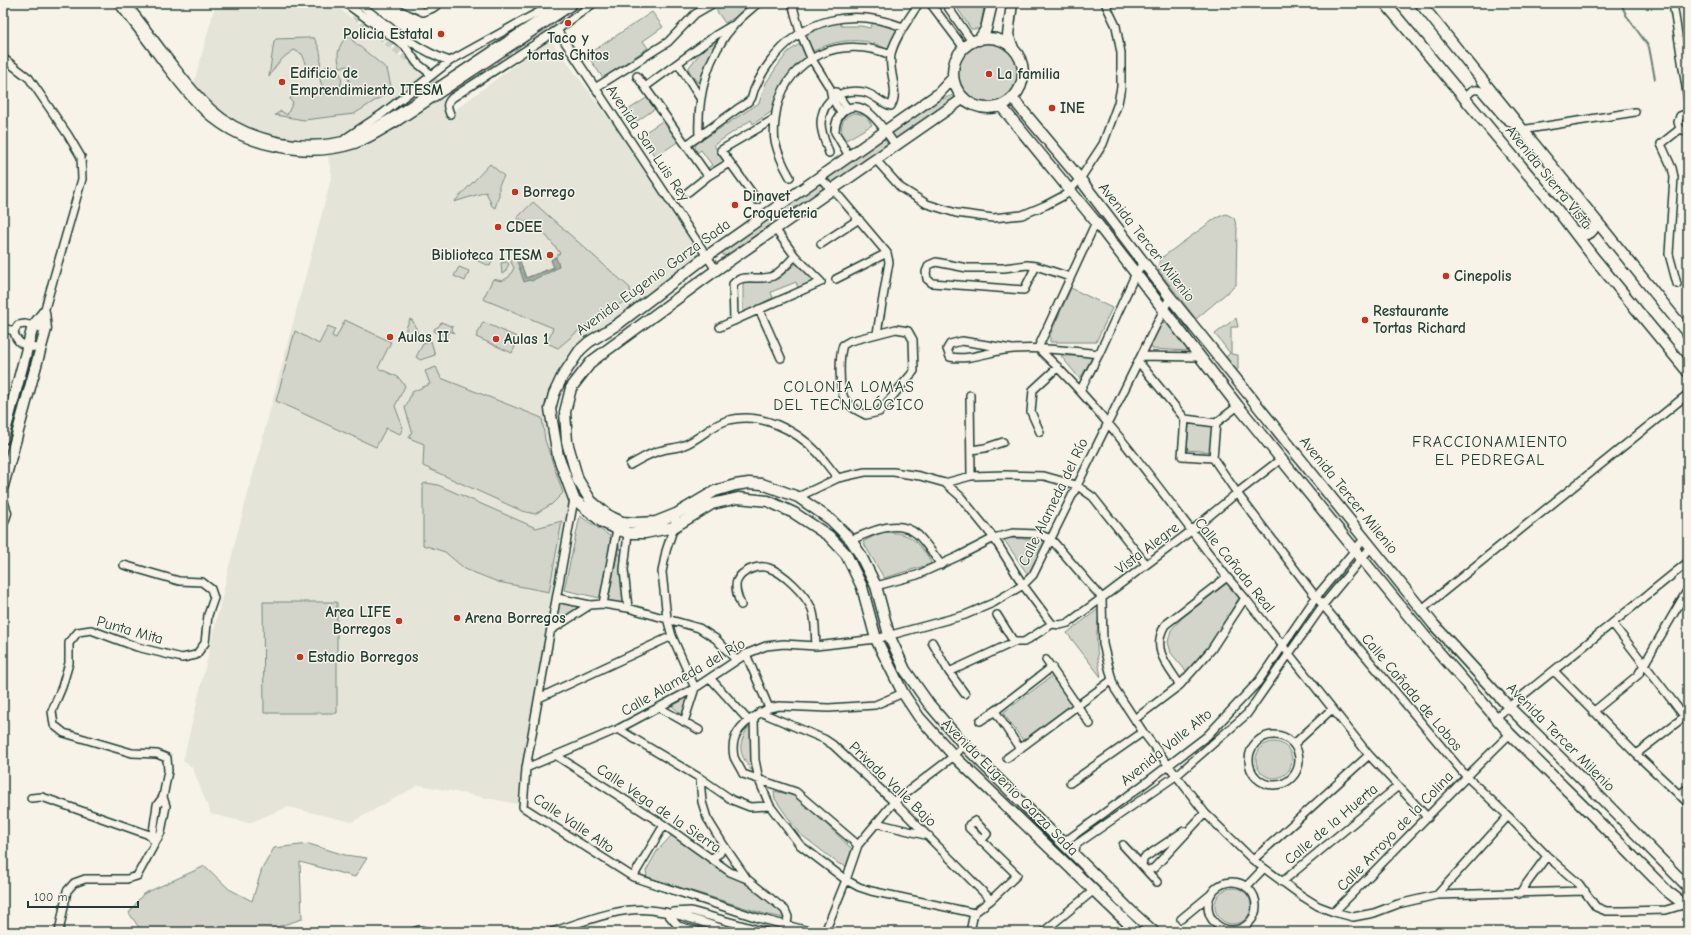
<svg xmlns="http://www.w3.org/2000/svg" width="1691" height="935" viewBox="0 0 1691 935" font-family="'Comic Neue',sans-serif">
<rect width="100%" height="100%" fill="#f7f3e8"/>
<filter id="ink" filterUnits="userSpaceOnUse"><feTurbulence type="fractalNoise" baseFrequency=".025" numOctaves="2"/><feDisplacementMap in="SourceGraphic" scale="8" xChannelSelector="R" yChannelSelector="G"/><feConvolveMatrix kernelMatrix="1 2 1 2 8 2 1 2 1" color-interpolation-filters="sRGB"/></filter>
<g filter="url(#ink)">
<path fill="#e5e4d9" d="M216,3H332L419,70L452,112L550,39L620,134L700,253L634,308L582,344L549,410L570,500L521,768L517,804L419,785L352,822L288,807L249,823L211,814L192,767L183,761L233,550L332,175L326,147L261,139L191,94Z"/>
<path fill="#d3d5ca" stroke="#79897f" d="M728,3H749L741,14L725,23L716,10Z
M954,3H985L980,29H971Z
M652,12L663,27L643,41L648,48L603,78L587,55Z
M840,21L841,26H861L870,28L873,23L896,29L898,32L891,48L888,49C883,48 879,45 873,43C854,38 832,41 814,51L812,50L808,44L805,32Z
M723,33L701,83L697,82L689,71V67L702,51Z
M346,37H353V41L387,69L392,90L354,114L304,120L275,115L281,111L287,115L293,102L290,100L291,97H293L295,95L321,92L326,95L329,93C318,85 316,71 329,64C342,71 346,81 336,92L339,93L340,90L343,88L344,85L350,82L347,77L351,76L352,71L350,69V66L340,67C336,54 338,47 346,37Z
M307,38H314C320,48 323,57 319,69L302,72L306,63L302,54L294,50C283,57 276,64 269,77L274,41L276,39Z
M956 73a33 33 0 1 1 66 0a33 33 0 1 1-66 0Z
M801,43L808,56L793,70L786,80L774,110L753,124L751,120L714,145L725,162L710,172L708,168L712,165L701,150L697,153L695,147L696,144L759,103L766,83L776,68L788,52Z
M953,95L955,97L953,100L898,139L892,137V133L896,128L937,101Z
M648,97L656,108L633,124L625,112Z
M856,113L866,116L872,125L846,140C837,129 842,115 856,113Z
M664,120L679,141L655,157L641,135Z
M882,139L887,140V146L835,183L829,182V176Z
M490,164L504,176L499,185V195L495,208L492,206L486,192L454,202Z
M817,184L822,185L823,190L728,256L723,255L722,250Z
M533,202L630,288L631,297L583,327L558,348L547,343L553,328L483,299L493,279L502,281L509,277L514,268L511,262L515,255L518,256L526,278L554,267L551,260L560,253L540,228L517,218Z
M1226,214L1234,218L1237,228L1236,285L1196,319L1159,271V262L1164,256L1216,218Z
M474,250L493,258L490,266L471,258Z
M506,262L509,264L505,272L502,274L501,263Z
M799,262L815,281L798,288L796,282L771,292L773,298L743,312V283L772,281Z
M459,267L469,271L465,281L454,276Z
M1071,288L1112,308L1096,342H1050V335Z
M1236,318L1238,327H1231V354L1238,355V369L1236,370L1226,357L1230,353L1215,334Z
M410,319L413,321L418,334L416,340L412,336L406,337V328Z
M345,320L391,342L378,368L398,377L405,386L395,406L403,428L400,434L386,428L376,447L276,401L295,331L319,344L328,326L335,329L332,336L336,338Z
M1166,321L1190,349L1189,351L1152,349L1151,343L1161,324Z
M441,322L453,327L452,329L454,333L450,331L447,337L435,332L434,329L439,326Z
M483,322L519,338L512,353L476,337Z
M431,341L435,355L420,360L416,357L423,344Z
M1061,356H1093L1080,379Z
M436,367L441,378L542,418L545,440L563,493L552,504L535,514L522,511L423,466L424,444L409,438L412,431L405,408L412,392L430,384L425,371Z
M1189,423L1215,425L1213,452L1187,450Z
M427,483L438,485L536,528L562,521L549,592L498,582L465,569L445,552L423,545V484Z
M580,516L610,536L611,549L600,598L564,590Z
M881,532C902,533 910,533 923,550C927,555 930,558 931,564L884,578L863,542Z
M1003,538L1048,540L1032,574L1028,575Z
M619,545L625,606L608,602Z
M1227,583L1240,596L1212,643L1186,671L1171,653L1168,642L1171,630L1182,618Z
M559,601L581,605L554,625Z
M263,602H337V713H264Z
M1097,610H1100C1095,637 1096,651 1101,677L1067,633Z
M1052,676L1075,702L1025,743L1003,713Z
M691,696L685,717L672,706Z
M750,724L755,770H751C737,750 738,745 750,724Z
M1256 760a18 18 0 1 1 36 0a18 18 0 1 1-36 0Z
M774,791L797,796L852,849L846,866L839,864L799,833L775,799Z
M672,835L776,904L785,912L784,918L765,914L647,877L646,871L657,851Z
M309,844L345,855L367,858L355,877L300,862L302,919L261,932H142L129,913L143,894L205,866L229,889L252,901L262,869L274,848Z
M1215 906a18 18 0 1 1 36 0a18 18 0 1 1-36 0Z"/>
<path fill="#a4ada3" stroke="#6f8077" d="M515,255L518,256L526,278L554,268L551,260L556,257L559,266C554,272 540,275 532,281L529,280L524,282Z"/>
<g fill="none" stroke-linecap="round" stroke-linejoin="round">
<path stroke="#6f8077" stroke-width="2" d="M1621,3L1626,15L1649,47L1655,79"/>
<path stroke="#cccfc4" stroke-width="7" stroke-dasharray="7 3.5" stroke-linecap="butt" d="M354,15L417,66
M425,73C436,82 444,93 459,87L571,15"/>
<g stroke="#1f3d34" stroke-width="10">
<path id="street" d="M345,3L405,46L417,63L432,75
M358,3C384,23 419,52 450,61
M404,3L423,12L433,8L440,3
M792,3L800,32L811,58L830,88L832,98L841,113
M930,3L964,48
M945,3L973,43
M1673,3L1688,100
M557,30L716,270
M3,58L29,78L68,135L81,157L82,179L44,312
M678,63L700,98
M637,76L708,176
M645,87L716,35L731,26
M595,88L668,42L695,14L714,3
M836,92L847,108
M1465,100C1468,93 1473,87 1481,91L1504,118L1521,130L1635,112
M1688,113L1680,116L1678,122L1680,129L1688,132
M450,114C447,106 446,104 452,98L557,30L594,3
M699,137C697,96 707,55 735,24C742,16 750,10 758,3
M346,138L382,114L450,61L522,21L539,12L552,11
M686,145C703,134 719,122 736,110C740,107 748,103 751,99C753,96 753,91 755,88C759,79 764,70 770,62C804,17 852,8 903,27
M829,153C826,143 821,134 821,123C822,99 842,88 864,92C875,95 881,103 891,106C900,91 888,72 891,55C893,40 909,19 917,6L916,3
M849,156L835,132C835,123 838,115 845,110C866,96 886,133 896,146
M876,160L901,188L927,204L956,213L993,218L1022,215L1046,205L1065,195L1080,179L1103,144L1118,103L1121,87V53L1116,26L1105,3
M790,177C783,165 778,154 775,141C773,130 775,118 777,107C791,55 842,35 891,55
M819,177L838,195L887,253L889,262L877,333
M688,192L708,176L729,163
M757,200L721,150L774,119
M821,244L859,219
M1036,266L1024,290L932,283L927,279L926,272L929,265L936,262L967,268H1004L1027,265L1036,266L1070,277
M836,279L887,253
M1677,284L1669,254L1674,177L1672,168L1661,144L1680,129
M759,309L781,358
M734,321L733,284C743,272 760,282 773,276C781,272 788,263 795,256
M720,327L821,282L795,256L775,229
M3,328L14,331
M896,329L908,331L913,340L914,371L879,412L866,415C858,411 849,407 844,398C839,387 839,356 843,345L850,341Z
M1038,348C1110,416 1166,499 1227,577L1245,598L1369,755L1428,818
M1038,348L1096,222
M41,349C28,346 16,346 14,331L18,325L25,324L46,329
M1012,349L962,341L950,344L947,349L950,357C971,361 992,350 1014,349C1042,347 1071,351 1099,354
M1141,356L1200,357
M1138,361L1185,419
M1080,391L1099,354L1136,273L1143,263
M970,395L971,476
M1185,419L1216,423L1213,458L1182,456Z
M1216,423L1238,406
M1040,432L1031,412L1033,390L1058,367
M971,450L985,448L1003,442
M1213,458L1237,493L1316,597L1466,776L1508,816L1547,856L1579,884L1596,907L1606,911H1624L1666,910L1683,905
M630,465C641,459 651,452 663,450C670,448 678,448 684,445C700,439 712,424 729,420C761,412 796,430 817,452C824,460 831,470 838,478
M945,483L971,476L1005,475L1044,476L1076,485L1093,497L1146,564
M798,497L838,478L865,472H893L920,476L945,483L960,496L994,538L1023,585L1052,624L1060,625L1068,623L1102,598L1191,531L1237,493L1281,459
M574,499L526,768L523,807L633,877L758,918L813,932
M676,514L674,527L666,551L662,572L667,618L672,636L695,688L684,722
M628,533L624,570L628,608
M851,540C871,532 898,517 918,535C927,544 934,555 941,565
M876,586L917,575L959,556L994,538L1013,533L1038,534L1051,539L1102,598
M557,598L590,605L603,604L628,608L699,628L716,639L736,660
M1102,598L1103,644L1112,680L1115,689L1143,732L1205,813L1253,860L1302,896L1318,906L1334,912L1353,917L1374,913L1398,904L1437,895L1585,891
M603,604L617,529
M741,605C738,598 734,588 737,581C741,571 758,564 769,568C784,573 805,594 812,609C816,619 815,635 816,646
M1421,610L1688,394
M997,615L1014,642
M1613,624L1688,721
M551,630L590,605
M932,642L949,672L965,694
M746,654L769,708
M1046,660L1090,724
M1554,671L1636,754L1688,803
M949,672L1014,642H1024L1052,624
M710,678L748,720
M1180,685C1167,665 1151,649 1165,625L1227,577
M903,693L875,705L829,708L779,706L769,708L754,717L755,760L759,780L770,806L800,845L846,880L859,887L871,891L974,913
M539,698L672,636
M658,707L699,730
M995,711L1020,749
M760,712L824,739L833,745L894,802L991,900
M1593,712L1638,675L1688,589
M754,717C739,726 730,738 734,757C736,762 741,769 743,774L796,792L858,845
M1495,718L1688,562
M1135,719L1180,685L1211,650L1245,598
M980,721L995,711L1052,667
M618,729L700,778L732,800L750,807L770,806
M1249 760a25 25 0 1 1 50 0a25 25 0 1 1-50 0Z
M1294,744L1332,709
M1636,754L1684,717
M557,756L664,825L730,872L747,879
M1007,758L1112,680
M526,768L618,729L695,688L746,654L766,646L784,644L816,646L876,639L965,615L993,603L1023,585L1033,575L1170,297
M700,778L702,802L707,818L723,844L747,879L785,910L788,917L786,932
M1070,783L1143,732
M1679,795L1688,788
M31,798L42,797L158,838
M876,823L929,836
M1058,838L1063,840L1070,838L1144,784L1207,736L1258,682L1316,597L1364,539
M152,839L157,805L163,797
M1123,845L1157,882
M1076,856L1075,850L1077,844L1177,775L1247,714L1323,605L1371,547
M712,858L720,853L723,844
M1253,860L1369,755
M1142,864L1144,858L1184,831
M1148,870L1154,868L1205,813
M633,877L664,825
M1282,882L1397,787
M1208 906a24 24 0 1 1 48 0a24 24 0 1 1-48 0Z
M1246,887L1264,868
M1519,894L1547,856
M1437,895L1508,816
M673,912L691,911L766,932
M1334,912C1393,853 1450,792 1510,734
M667,913L678,926L700,932
M1181,919L1210,895
M59,932L67,891L74,883L85,879H127L137,876L161,832L166,806L163,797L168,771L167,758L157,754L132,753L64,733L54,725L52,711L62,687L69,663V643L78,632L91,630L137,647L182,658L196,655L205,643L208,615L214,598L211,589L202,582L179,581L124,565
M413,932L419,930L430,932
M552,932C583,922 617,907 650,910C679,913 707,924 734,932
M825,932L846,880L858,845L894,802L954,756L964,745
M970,932L974,913L991,900L1017,875L969,828V825L975,821L987,834L981,841
M1043,932L1093,891"/>
</g>
<g stroke="#1f3d34" stroke-width="13">
<path id="secondary" d="M1012,3L1008,35L1013,48
M1385,3L1552,203L1594,258L1688,372
M1420,3L1688,334
M953 73a35 35 0 1 1 70 0a35 35 0 1 1-70 0Z
M979,40L986,29L992,3
M953,78L938,94L707,256L618,324L589,342L580,350L562,377L554,394L550,409L558,456L574,499L602,522L617,529L628,533H645L674,527L712,504L738,498L768,501L794,513L829,536L846,554L862,587L876,639L903,693L919,717L954,756L1137,932
M964,98L716,270L592,361L571,388L565,412L567,442L578,480L591,501L609,516L622,522L637,523L656,522L676,514L715,491L735,485L749,483L762,484L798,497L831,520L851,540L860,554L876,586L889,635L905,670L929,704L964,745L1132,912L1154,932
M1013,99L1080,179L1170,297L1434,625L1508,706L1599,796L1688,887
M1001,106L1096,222L1238,406L1424,635L1510,734L1585,808L1668,892L1688,907
M1574,231C1587,236 1592,236 1596,222
M3,439L33,326L44,312
M3,486L46,329L44,312
M3,503L6,513L3,522"/>
</g>
<g stroke="#1f3d34" stroke-width="17">
<path id="highway" d="M122,3C137,22 152,42 166,61C180,79 193,97 210,112C247,145 308,156 354,141C369,136 383,126 397,118L570,3"/>
</g>
<use href="#street" stroke="#f7f3e8" stroke-width="7"/>
<use href="#secondary" stroke="#f7f3e8" stroke-width="10"/>
<use href="#highway" stroke="#f7f3e8" stroke-width="14"/>
</g>
</g>
<g fill="#c8321e" stroke="#f7f3e8" stroke-width="1.5">
<circle cx="568" cy="23" r="4"/>
<circle cx="441" cy="34" r="4"/>
<circle cx="989" cy="74" r="4"/>
<circle cx="282" cy="82" r="4"/>
<circle cx="1052" cy="108" r="4"/>
<circle cx="515" cy="192" r="4"/>
<circle cx="735" cy="205" r="4"/>
<circle cx="498" cy="227" r="4"/>
<circle cx="550" cy="255" r="4"/>
<circle cx="1446" cy="276" r="4"/>
<circle cx="1365" cy="320" r="4"/>
<circle cx="390" cy="337" r="4"/>
<circle cx="496" cy="339" r="4"/>
<circle cx="457" cy="618" r="4"/>
<circle cx="399" cy="621" r="4"/>
<circle cx="300" cy="657" r="4"/>
</g>
<g text-anchor="middle" dominant-baseline="central" stroke-width="3" stroke-linejoin="round" paint-order="stroke">
<g font-size="15" font-weight="bold" fill="#1f3d34" stroke="#f7f3e8" text-anchor="start">
<text x="433" y="34" text-anchor="end">Policia Estatal</text>
<text x="568" y="38" text-anchor="middle">Taco y<tspan x="568" dy="17">tortas Chitos</tspan></text>
<text x="290" y="73">Edificio de<tspan x="290" dy="17">Emprendimiento ITESM</tspan></text>
<text x="997" y="74">La familia</text>
<text x="1060" y="108">INE</text>
<text x="523" y="192">Borrego</text>
<text x="743" y="196">Dinavet<tspan x="743" dy="17">Croqueteria</tspan></text>
<text x="506" y="227">CDEE</text>
<text x="542" y="255" text-anchor="end">Biblioteca ITESM</text>
<text x="1454" y="276">Cinepolis</text>
<text x="1373" y="311">Restaurante<tspan x="1373" dy="17">Tortas Richard</tspan></text>
<text x="398" y="337">Aulas II</text>
<text x="504" y="339">Aulas 1</text>
<text x="391" y="612" text-anchor="end">Area LIFE<tspan x="391" dy="17">Borregos</tspan></text>
<text x="465" y="618">Arena Borregos</text>
<text x="308" y="657">Estadio Borregos</text>
</g>
<g font-size="15" fill="#1f3d34" stroke="#f7f3e8">
<text transform="translate(648 143) rotate(56)">Avenida San Luis Rey</text>
<text transform="translate(1549 177) rotate(51)">Avenida Sierra Vista</text>
<text transform="translate(1147 242) rotate(52)">Avenida Tercer Milenio</text>
<text transform="translate(653 277) rotate(-36)">Avenida Eugenio Garza Sada</text>
<text transform="translate(1349 495) rotate(51)">Avenida Tercer Milenio</text>
<text transform="translate(1053 502) rotate(-64)">Calle Alameda del Río</text>
<text transform="translate(1147 548) rotate(-37)">Vista Alegre</text>
<text transform="translate(1235 565) rotate(51)">Calle Cañada Real</text>
<text transform="translate(130 630) rotate(16)">Punta Mita</text>
<text transform="translate(683 677) rotate(-30)">Calle Alameda del Río</text>
<text transform="translate(1412 692) rotate(50)">Calle Cañada de Lobos</text>
<text transform="translate(1561 737) rotate(45)">Avenida Tercer Milenio</text>
<text transform="translate(1166 747) rotate(-39)">Avenida Valle Alto</text>
<text transform="translate(893 784) rotate(44)">Privada Valle Bajo</text>
<text transform="translate(1010 787) rotate(45)">Avenida Eugenio Garza Sada</text>
<text transform="translate(659 808) rotate(34)">Calle Vega de la Sierra</text>
<text transform="translate(574 823) rotate(34)">Calle Valle Alto</text>
<text transform="translate(1331 824) rotate(-40)">Calle de la Huerta</text>
<text transform="translate(1395 831) rotate(-46)">Calle Arroyo de la Colina</text>
</g>
<g font-size="16" letter-spacing="1" fill="#1f3d34" stroke="#f7f3e8">
<text x="849" y="387">COLONIA LOMAS<tspan x="849" dy="18">DEL TECNOLÓGICO</tspan></text>
<text x="1490" y="442">FRACCIONAMIENTO<tspan x="1490" dy="18">EL PEDREGAL</tspan></text>
</g>
</g>
<rect width="1691" height="935" fill="none" stroke="#f7f3e8" stroke-width="16"/>
<rect x="8" y="8" width="1675" height="919" fill="none" stroke="#1f3d34" stroke-width="1.5" filter="url(#ink)"/>
<path d="M28 901v6h110v-6" fill="none" stroke="#1f3d34" stroke-width="2"/>
<text x="34" y="901" font-size="12" fill="#1f3d34" stroke="#f7f3e8" stroke-width="3" paint-order="stroke">100 m</text>
</svg>
